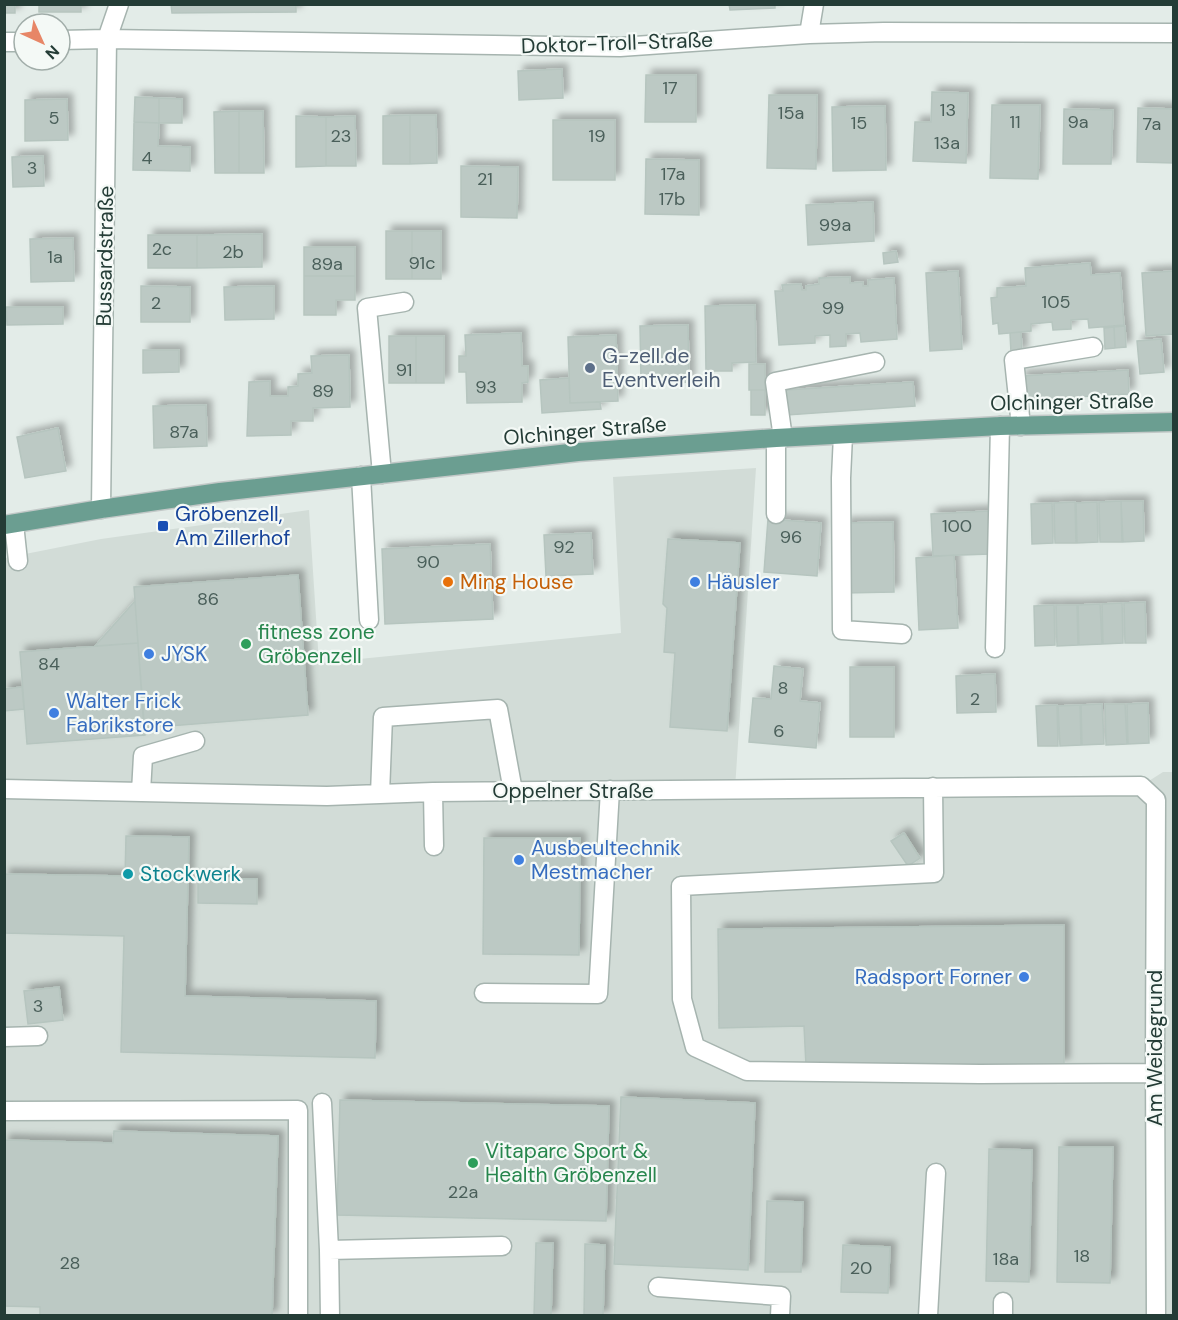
<svg xmlns="http://www.w3.org/2000/svg" width="1178" height="1320" viewBox="0 0 1178 1320" font-family="'DM Sans',sans-serif">
<defs>
<filter id="shadow"><feDropShadow dx="5.5" dy="-5.5" stdDeviation="3" flood-color="#0004"/></filter>
</defs>
<rect width="100%" height="100%" fill="#e3ece8"/>
<path fill="#d2dcd7" d="M756,468L735,789L1141,786L1163,772H1173V1315L5,1316V558L101,539L309,510L319,663L621,633L613,477Z"/>
<path fill="#bcc9c4" stroke="#b6c5bf" stroke-width="1.5" filter="url(#shadow)" d="M4,4H15V13H4Z
M39,4H81V12H39Z
M171,4H296V12L172,13Z
M729,4H775V8L730,10Z
M562,69L563,98L519,100L518,71Z
M646,75H696V122H645Z
M932,92L968,93L966,163L913,161L915,122H931Z
M769,95H817L816,169L767,168Z
M135,97L159,98V123L134,122Z
M159,98L182,99V123H159Z
M67,99L68,140L25,141V100Z
M992,105H1040L1038,179L990,178Z
M885,106L886,170L833,171L832,107Z
M1138,108L1174,109V163L1137,162Z
M1064,109L1113,110L1111,164H1063Z
M239,111H263L264,173H239Z
M239,111V173H215L214,112Z
M410,115H436L437,163L410,164Z
M410,115V164H383V116Z
M296,116L326,117V166L296,167Z
M355,116L356,166H326V117Z
M553,120H615V180H553Z
M134,122L159,123L158,146L190,147V171L133,170Z
M43,156L44,186L13,187L12,157Z
M646,159L699,160V215L645,214Z
M461,166L518,167L517,218L461,217Z
M873,202L874,241L808,245L806,205Z
M386,231H412V279H386Z
M412,231H441V279H412Z
M262,234V267L197,268V235Z
M148,235H197V268H148Z
M73,238L74,281L31,282L30,239Z
M304,247H355V276H304Z
M896,251L898,262L884,264L883,253Z
M1090,263L1091,275L1120,273L1124,325L1089,328L1088,319L1071,320V329L1053,330L1052,322L1031,324V331L999,334L998,323L993,324L991,298L997,297V288L1026,286L1025,268Z
M958,271L962,349L930,351L926,273Z
M1174,271V334L1146,336L1142,273Z
M304,276H355V300H336V315H304Z
M850,277V283L863,282V286H868V280L894,278L897,339L861,342L860,333L846,334V346L830,347V335L815,336V343L779,345L775,291H783L782,285L801,284L802,290H806V286L819,284V278Z
M141,286L190,287V322H141Z
M274,286V319L225,320L224,287Z
M755,305L756,362L732,363V371H706L705,306Z
M6,307H63V324L7,325Z
M688,325L689,382L676,383V378L641,379L640,326Z
M1125,326L1126,347L1115,348L1114,327Z
M1114,327L1115,348L1105,349L1104,328Z
M1021,332L1022,353H1011L1010,333Z
M521,333L522,366H528V382L522,383V402L467,403L466,372H459V356H466L465,335Z
M616,335L618,401L570,403L568,337Z
M389,336H416V383H389Z
M416,336H444V383H416Z
M1161,339L1164,372L1140,374L1137,341Z
M143,350H179V372L143,373Z
M349,355L350,407L313,408V421H291V435L247,436L249,382L270,381V396H288V387L298,386V374L312,373L311,356Z
M749,364H765V390H749Z
M1128,370L1129,394L1022,400L1020,376Z
M569,378L570,403L600,402L601,409L542,413L540,380Z
M913,382L915,406L787,415L786,390Z
M751,390H765V415H751Z
M206,405L207,446L154,448L153,406Z
M58,428L66,471L25,478L17,437Z
M1121,501H1143L1144,541L1123,542Z
M1121,501L1122,542H1100L1099,502Z
M1075,502L1076,543H1055L1054,503Z
M1097,502L1098,542L1077,543L1076,503Z
M1052,503L1053,543L1032,544L1031,504Z
M989,511L990,554L933,556L931,514Z
M768,519L821,523L817,576L764,572Z
M893,522L894,592L845,593L844,523Z
M591,533L593,574L546,576L544,535Z
M668,539L740,543L727,731L670,727L675,653L664,652L667,608L663,604Z
M490,544L493,619L385,624L382,549Z
M954,555L958,628L919,630L916,558Z
M298,575L308,715L144,728L134,587Z
M135,601L138,643L95,646Z
M1145,602L1146,643H1125L1124,603Z
M1122,603L1123,643L1103,644L1102,604Z
M1100,604L1102,644L1079,645L1078,605Z
M1054,605L1055,645L1035,646L1034,606Z
M1056,605H1077L1078,645L1057,646Z
M138,643L145,735L27,744L20,652Z
M774,666L803,669L800,701L820,703L816,748L749,742L753,698L771,699Z
M850,667H894V737H850Z
M995,674L996,712L957,713L956,676Z
M22,687L24,709L4,711V689Z
M1148,703L1149,743L1128,744L1127,704Z
M1102,704L1104,744L1082,745L1081,705Z
M1105,704H1125L1127,744L1106,745Z
M1057,705L1058,746H1038L1036,706Z
M1080,705L1081,745L1060,746L1058,706Z
M904,833L920,858L908,866L891,841Z
M126,836L189,837L185,996L376,1001L375,1058L121,1052L124,936L4,933V874L125,876Z
M484,838H580L579,955L483,954Z
M198,878L257,879V904L198,903Z
M1064,925V1064L806,1066L804,1026L719,1028L718,929Z
M59,987L63,1020L28,1024L24,991Z
M621,1097L755,1103L748,1270L614,1264Z
M340,1100L609,1106L606,1221L337,1215Z
M114,1131L278,1136L272,1316H40V1307L4,1306V1140L113,1143Z
M1059,1147H1113L1110,1283L1057,1282Z
M989,1149L1032,1150L1029,1282L986,1281Z
M767,1201L803,1202L801,1272H765Z
M536,1243H553L551,1316H534Z
M585,1244L605,1245L603,1316H584Z
M843,1245L890,1247L888,1293L841,1292Z"/>
<g fill="none" stroke-linecap="round" stroke-linejoin="round">
<g stroke="#a6b4af" stroke-width="21">
<path id="minor" d="M809,34L814,4
M60,40L107,39L620,47L809,34L884,32L1174,33
M4,42H24
M1021,426L1014,360L1093,347
M843,435L841,478L842,630L902,634
M783,438L775,382L875,362
M382,474L367,308L404,302
M361,476L369,620
M101,509L107,39L119,4
M776,514V438
M14,524L18,561
M995,648L1000,426
M933,787L934,873L681,886L682,999L695,1047L747,1071L980,1074L1155,1073
M4,789L327,796L433,792L1141,786L1156,800L1155,1061L1156,1316
M141,792L143,756L195,741
M433,792L434,846
M380,794L383,717L498,709L513,791
M484,993L598,994L610,790
M4,1037L38,1036
M322,1103L329,1250
M4,1111L298,1110V1316
M658,1287L781,1296L780,1316
M330,1316L329,1250L502,1246
M928,1316L936,1173
M1003,1316V1302"/>
</g>
<g stroke="#c2c8c7" stroke-width="21">
<path id="major" d="M4,525L101,509L220,492L578,452L776,438L1000,426L1174,422"/>
</g>
<use href="#minor" stroke="#fff" stroke-width="18"/>
<use href="#major" stroke="#6b9e91" stroke-width="18"/>
</g>
<circle fill="#5c6f8a" stroke="#f4f9f6" stroke-width="2" cx="590" cy="368" r="6"/>
<rect fill="#1a4fb4" stroke="#f4f9f6" stroke-width="2" x="157" y="520" width="12" height="12" rx="3"/>
<circle fill="#e8710a" stroke="#f4f9f6" stroke-width="2" cx="448" cy="582" r="6"/>
<g fill="#3f7fe0" stroke="#f4f9f6" stroke-width="2">
<circle cx="695" cy="582" r="6"/>
<circle cx="149" cy="654" r="6"/>
<circle cx="54" cy="713" r="6"/>
<circle cx="519" cy="860" r="6"/>
<circle cx="1024" cy="977" r="6"/>
</g>
<g fill="#2e9e5b" stroke="#f4f9f6" stroke-width="2">
<circle cx="246" cy="644" r="6"/>
<circle cx="473" cy="1163" r="6"/>
</g>
<circle fill="#0f9aa8" stroke="#f4f9f6" stroke-width="2" cx="128" cy="874" r="6"/>
<g text-anchor="middle" dominant-baseline="central" stroke-width="4.5" stroke-linejoin="round" paint-order="stroke">
<g font-size="18" fill="#4a5f5a">
<text x="670" y="88">17</text>
<text x="948" y="110">13</text>
<text x="791" y="113">15a</text>
<text x="54" y="118">5</text>
<text x="1015" y="122">11</text>
<text x="1078" y="122">9a</text>
<text x="859" y="123">15</text>
<text x="1152" y="124">7a</text>
<text x="341" y="136">23</text>
<text x="597" y="136">19</text>
<text x="947" y="143">13a</text>
<text x="147" y="158">4</text>
<text x="32" y="168">3</text>
<text x="673" y="174">17a</text>
<text x="485" y="179">21</text>
<text x="672" y="199">17b</text>
<text x="835" y="225">99a</text>
<text x="162" y="249">2c</text>
<text x="233" y="252">2b</text>
<text x="55" y="257">1a</text>
<text x="422" y="263">91c</text>
<text x="327" y="264">89a</text>
<text x="1056" y="302">105</text>
<text x="156" y="303">2</text>
<text x="833" y="308">99</text>
<text x="404" y="370">91</text>
<text x="486" y="387">93</text>
<text x="323" y="391">89</text>
<text x="184" y="432">87a</text>
<text x="957" y="526">100</text>
<text x="791" y="537">96</text>
<text x="564" y="547">92</text>
<text x="428" y="562">90</text>
<text x="208" y="599">86</text>
<text x="49" y="664">84</text>
<text x="783" y="688">8</text>
<text x="975" y="699">2</text>
<text x="779" y="731">6</text>
<text x="38" y="1006">3</text>
<text x="463" y="1192">22a</text>
<text x="1082" y="1256">18</text>
<text x="1006" y="1259">18a</text>
<text x="70" y="1263">28</text>
<text x="861" y="1268">20</text>
</g>
<g font-size="21" fill="#243c36" stroke="#f4f9f6">
<text transform="translate(617 43) rotate(-2)">Doktor-Troll-Straße</text>
<text transform="translate(105 256) rotate(-89)">Bussardstraße</text>
<text transform="translate(1072 402) rotate(-1)">Olchinger Straße</text>
<text transform="translate(585 431) rotate(-5)">Olchinger Straße</text>
<text x="573" y="791">Oppelner Straße</text>
<text transform="translate(1155 1048) rotate(-90)">Am Weidegrund</text>
</g>
<g font-size="21" fill="#4e5e75" stroke="#f4f9f6" text-anchor="start">
<text x="602" y="356">G-zell.de<tspan x="602" dy="24">Eventverleih</tspan></text>
</g>
<g font-size="21" fill="#164399" stroke="#f4f9f6" text-anchor="start">
<text x="175" y="514">Gröbenzell,<tspan x="175" dy="24">Am Zillerhof</tspan></text>
</g>
<g font-size="21" fill="#c56008" stroke="#f4f9f6" text-anchor="start">
<text x="460" y="582">Ming House</text>
</g>
<g font-size="21" fill="#366cbe" stroke="#f4f9f6" text-anchor="start">
<text x="707" y="582">Häusler</text>
<text x="161" y="654">JYSK</text>
<text x="66" y="701">Walter Frick<tspan x="66" dy="24">Fabrikstore</tspan></text>
<text x="531" y="848">Ausbeultechnik<tspan x="531" dy="24">Mestmacher</tspan></text>
<text x="1012" y="977" text-anchor="end">Radsport Forner</text>
</g>
<g font-size="21" fill="#27864d" stroke="#f4f9f6" text-anchor="start">
<text x="258" y="632">fitness zone<tspan x="258" dy="24">Gröbenzell</tspan></text>
<text x="485" y="1151">Vitaparc Sport &amp;<tspan x="485" dy="24">Health Gröbenzell</tspan></text>
</g>
<g font-size="21" fill="#0d838f" stroke="#f4f9f6" text-anchor="start">
<text x="140" y="874">Stockwerk</text>
</g>
</g>
<rect width="1178" height="1320" fill="none" stroke="#243c36" stroke-width="12"/>
<g transform="translate(42 42) rotate(135)"><circle r="28" fill="#f4f9f6" stroke="#a1ada9" stroke-width="1.5"/>
<path d="M0-4.5L10 22L0 15L-10 22Z" fill="#e78667"/>
<text y="-9" font-size="16" font-weight="bold" text-anchor="middle" fill="#243c36">N</text>
</g>
</svg>
